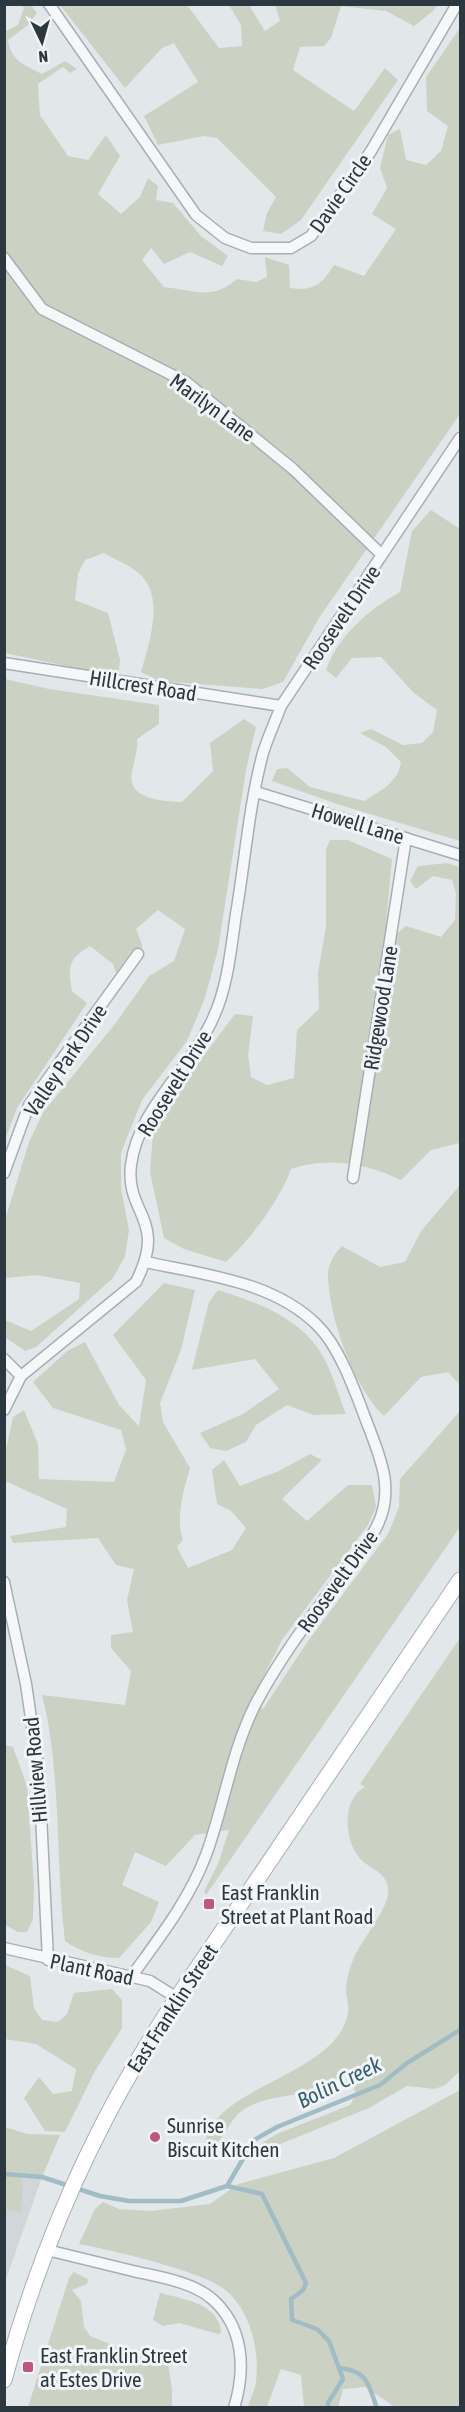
<svg xmlns="http://www.w3.org/2000/svg" width="465" height="2412" viewBox="0 0 465 2412" font-family="'Asap Condensed',sans-serif">
<rect width="100%" height="100%" fill="#e2e7e9"/>
<path fill="#d1d6db" d="M5,2174L42,2177L5,2282Z"/>
<path fill="#cbd2c4" d="M22,5H31L37,13L28,25L8,40C11,61 24,65 42,74L65,61L77,69L70,73L63,67L38,84L40,115L68,156L88,160L106,135L120,156L98,194L121,214L140,197L148,178L158,186L156,200L173,203L201,236L228,256L222,266L190,252L164,264L151,248L142,260L164,287C194,290 212,301 237,279L256,282L267,277L265,257L289,265L290,288C314,291 321,285 334,265L364,276L396,229L372,214L387,188L380,168L388,135L400,129L406,160L426,165L441,151L448,126L427,111L426,77L460,28V414L319,618L283,682L263,689L159,681L141,672C149,643 167,593 136,571C127,564 114,559 104,553L85,560L78,574L75,600L108,613L120,660L118,677L5,653L4,32L18,25L24,8Z
M60,5H187L219,48L242,46L241,25L229,5H249L265,31L280,21L275,5H437L433,11L414,26L386,11L341,6L331,38L324,46L300,47L293,70L354,111L385,68L398,80L301,220L281,234L263,231L267,213L276,197L217,138L204,136L158,145L144,116L198,82L174,43L162,48L125,88Z
M431,510L460,529V841L340,805L272,781L277,769L287,768L310,787L364,801C381,791 398,782 401,762L386,747L360,733L371,729L403,745L422,743L433,732L437,710L414,693L381,657L352,658L336,678L326,670C339,635 368,610 400,592L412,531Z
M5,679L49,689L159,705V724L137,739C138,751 134,760 132,772C126,800 164,801 182,802L213,771L210,743L244,719L256,727L246,770L218,949L205,998L187,1041L142,1100L121,1153V1188L129,1230L125,1256L113,1278L36,1347L25,1351L5,1337V1320L31,1331L79,1299L80,1283L36,1275L5,1278V1220L29,1142L44,1111L115,1024L149,976L174,961L185,929L158,910L136,929L143,947L132,951L116,973L113,964L90,946C68,959 68,967 72,991L87,1003L17,1108L5,1140Z
M330,840H348L392,859L384,945L406,926L441,937L455,920L456,894L452,880L433,876L416,889L410,881L418,866L447,863L460,867V1143L431,1150L401,1180C367,1164 329,1156 291,1169C280,1200 250,1240 226,1262L184,1249L164,1238L150,1172L153,1133L167,1104L235,1014L253,1016L248,1055L251,1077L267,1085L294,1078L297,1030L319,1009L318,973L326,927V850Z
M460,1185V1385L448,1372L421,1377L384,1416C354,1388 328,1315 328,1274C328,1264 335,1253 342,1246L380,1267L405,1262L421,1231Z
M164,1283L195,1290L181,1350L160,1403L163,1422L190,1468C184,1489 175,1519 183,1540L177,1547L188,1568L232,1550L246,1528L230,1510L217,1504L212,1470L224,1460L240,1486L279,1471L310,1454L322,1460L282,1499L307,1521L348,1485H372L376,1507L368,1525L282,1640L253,1697L263,1709L308,1641L388,1534L399,1507L400,1479L460,1411V1527L206,1895L204,1891L218,1864L229,1830L195,1835L166,1866L135,1852L122,1885L159,1902L151,1922L119,1958C99,1958 81,1952 65,1941C55,1860 62,1773 42,1695L125,1705L131,1671L111,1648V1635L133,1632L127,1600L134,1569L116,1565L98,1538L13,1543L10,1536L66,1527L67,1509L5,1481V1454L13,1417L24,1410L38,1444L39,1479L114,1482L126,1450L121,1430L53,1408L33,1382L67,1351L85,1342L119,1405L139,1426L146,1380L113,1335Z
M218,1290C259,1303 305,1319 326,1362C334,1378 339,1397 346,1414L314,1415L287,1405L256,1425L246,1442L226,1451L210,1448L200,1433L243,1414L279,1389L255,1359L192,1370L209,1302Z
M460,1638V2071L445,2085L435,2089L407,2086L369,2108L263,2151L254,2148L277,2134L350,2105L356,2095L349,2068L344,2077C335,2081 325,2087 314,2090C291,2097 264,2096 243,2110C228,2120 224,2143 207,2151L205,2149C204,2087 335,2078 348,2014C349,2007 347,1998 346,1991C346,1982 349,1969 353,1960C360,1941 392,1906 388,1887C384,1869 367,1869 358,1856C344,1837 342,1799 365,1787L360,1784Z
M5,1745L13,1747L27,1786L34,1885L33,1919L27,1932H18L5,1925Z
M5,1965L30,1976L34,2008L42,2020L58,2022L67,2014L74,1993L112,1989L122,2000V2028L95,2071L65,2132L45,2131L24,2098L39,2077L53,2094L72,2091L76,2069L36,2044L5,2039Z
M460,2090V2407H395L365,2387L343,2389L338,2407H304L301,2375L281,2369L267,2407H248C250,2399 255,2390 256,2381C260,2350 250,2309 224,2289C204,2272 108,2249 79,2244L95,2209L103,2202L119,2209L151,2211L210,2204L238,2184L334,2158Z
M5,2127L27,2134L60,2135L42,2177L19,2175L23,2186L21,2212L5,2209Z
M74,2272L88,2279L87,2284L72,2290L81,2301L84,2327L90,2336L127,2351L154,2348L166,2351L172,2389V2407H28L69,2278Z
M160,2293C182,2299 220,2303 221,2333L218,2334L179,2323L163,2326L153,2320Z"/>
<g fill="none" stroke-linecap="round" stroke-linejoin="round">
<path stroke="#a1bcc5" stroke-width="4.5" d="M4,2174L42,2177L100,2196L129,2201H181L227,2186L254,2140L277,2127L380,2085L407,2063L460,2030
M227,2186L262,2194L306,2283L303,2290L291,2299L292,2320L317,2329L329,2341L343,2379L328,2403V2408
M340,2368C368,2371 368,2384 377,2408"/>
<g stroke="#a8afb3" stroke-width="13">
<path id="street" d="M49,4L196,215L225,238L251,248H291L311,236L371,151L457,4
M4,258L42,309L186,382L293,469L382,555
M4,663L281,706
M256,792L460,855
M4,1173L29,1105L138,954
M353,1178L406,838
M4,1359L21,1376
M4,1410L21,1376L136,1282C168,1218 125,1215 131,1165C138,1108 192,1068 214,1016C228,985 231,948 236,914C245,861 249,805 263,753C268,737 275,722 281,706L460,438
M4,1582L26,1684L39,1773L48,1960
M4,1948L150,1981L177,1998
M131,1977C160,1937 189,1900 206,1855C224,1806 231,1753 255,1705C279,1659 311,1617 342,1575C353,1559 369,1543 377,1526C394,1492 382,1461 369,1428C357,1397 341,1348 317,1325C273,1281 204,1275 146,1262
M47,2250C76,2257 104,2264 133,2271C158,2277 190,2281 211,2298C244,2326 246,2369 234,2408"/>
</g>
<g stroke="#a8afb3" stroke-width="17">
<path id="secondary" d="M4,2380C41,2245 99,2114 177,1998L460,1580"/>
</g>
<use href="#street" stroke="#f5f7f8" stroke-width="10"/>
<use href="#secondary" stroke="#fff" stroke-width="15"/>
</g>
<g fill="#c1557f" stroke="#f2f5f7" stroke-width="2">
<rect x="203" y="1898" width="12" height="12" rx="3"/>
<circle cx="155" cy="2137" r="6"/>
<rect x="22" y="2361" width="12" height="12" rx="3"/>
</g>
<g text-anchor="middle" dominant-baseline="central" stroke-width="6" stroke-linejoin="round" paint-order="stroke">
<g font-size="21" fill="#2c3840" stroke="#f2f5f7">
<text transform="translate(340 193) rotate(-55)">Davie Circle</text>
<text transform="translate(213 407) rotate(36)">Marilyn Lane</text>
<text transform="translate(341 617) rotate(-56)">Roosevelt Drive</text>
<text transform="translate(143 685) rotate(9)">Hillcrest Road</text>
<text transform="translate(358 823) rotate(17)">Howell Lane</text>
<text transform="translate(380 1008) rotate(-81)">Ridgewood Lane</text>
<text transform="translate(65 1060) rotate(-56)">Valley Park Drive</text>
<text transform="translate(174 1083) rotate(-58)">Roosevelt Drive</text>
<text transform="translate(337 1581) rotate(-54)">Roosevelt Drive</text>
<text transform="translate(35 1770) rotate(-95)">Hillview Road</text>
<text transform="translate(92 1969) rotate(12)">Plant Road</text>
<text transform="translate(172 2008) rotate(-57)">East Franklin Street</text>
</g>
<g font-size="21" fill="#2c3840" stroke="#f2f5f7" text-anchor="start">
<text x="221" y="1892">East Franklin<tspan x="221" dy="24">Street at Plant Road</tspan></text>
<text x="167" y="2125">Sunrise<tspan x="167" dy="24">Biscuit Kitchen</tspan></text>
<text x="40" y="2355">East Franklin Street<tspan x="40" dy="24">at Estes Drive</tspan></text>
</g>
<g font-size="22" font-style="italic" fill="#3a5f70" stroke="#f2f5f7">
<text transform="translate(339 2082) rotate(-26)">Bolin Creek</text>
</g>
</g>
<rect width="465" height="2412" fill="none" stroke="#2c3840" stroke-width="12"/>
<g transform="translate(42 42) rotate(175)" stroke="#f2f5f7" stroke-width="4.5" paint-order="stroke">
<path d="M0-4.5L10 22L0 15L-10 22Z" fill="#2c3840"/>
<text y="-9" font-size="16" font-weight="bold" text-anchor="middle" fill="#2c3840">N</text>
</g>
</svg>
